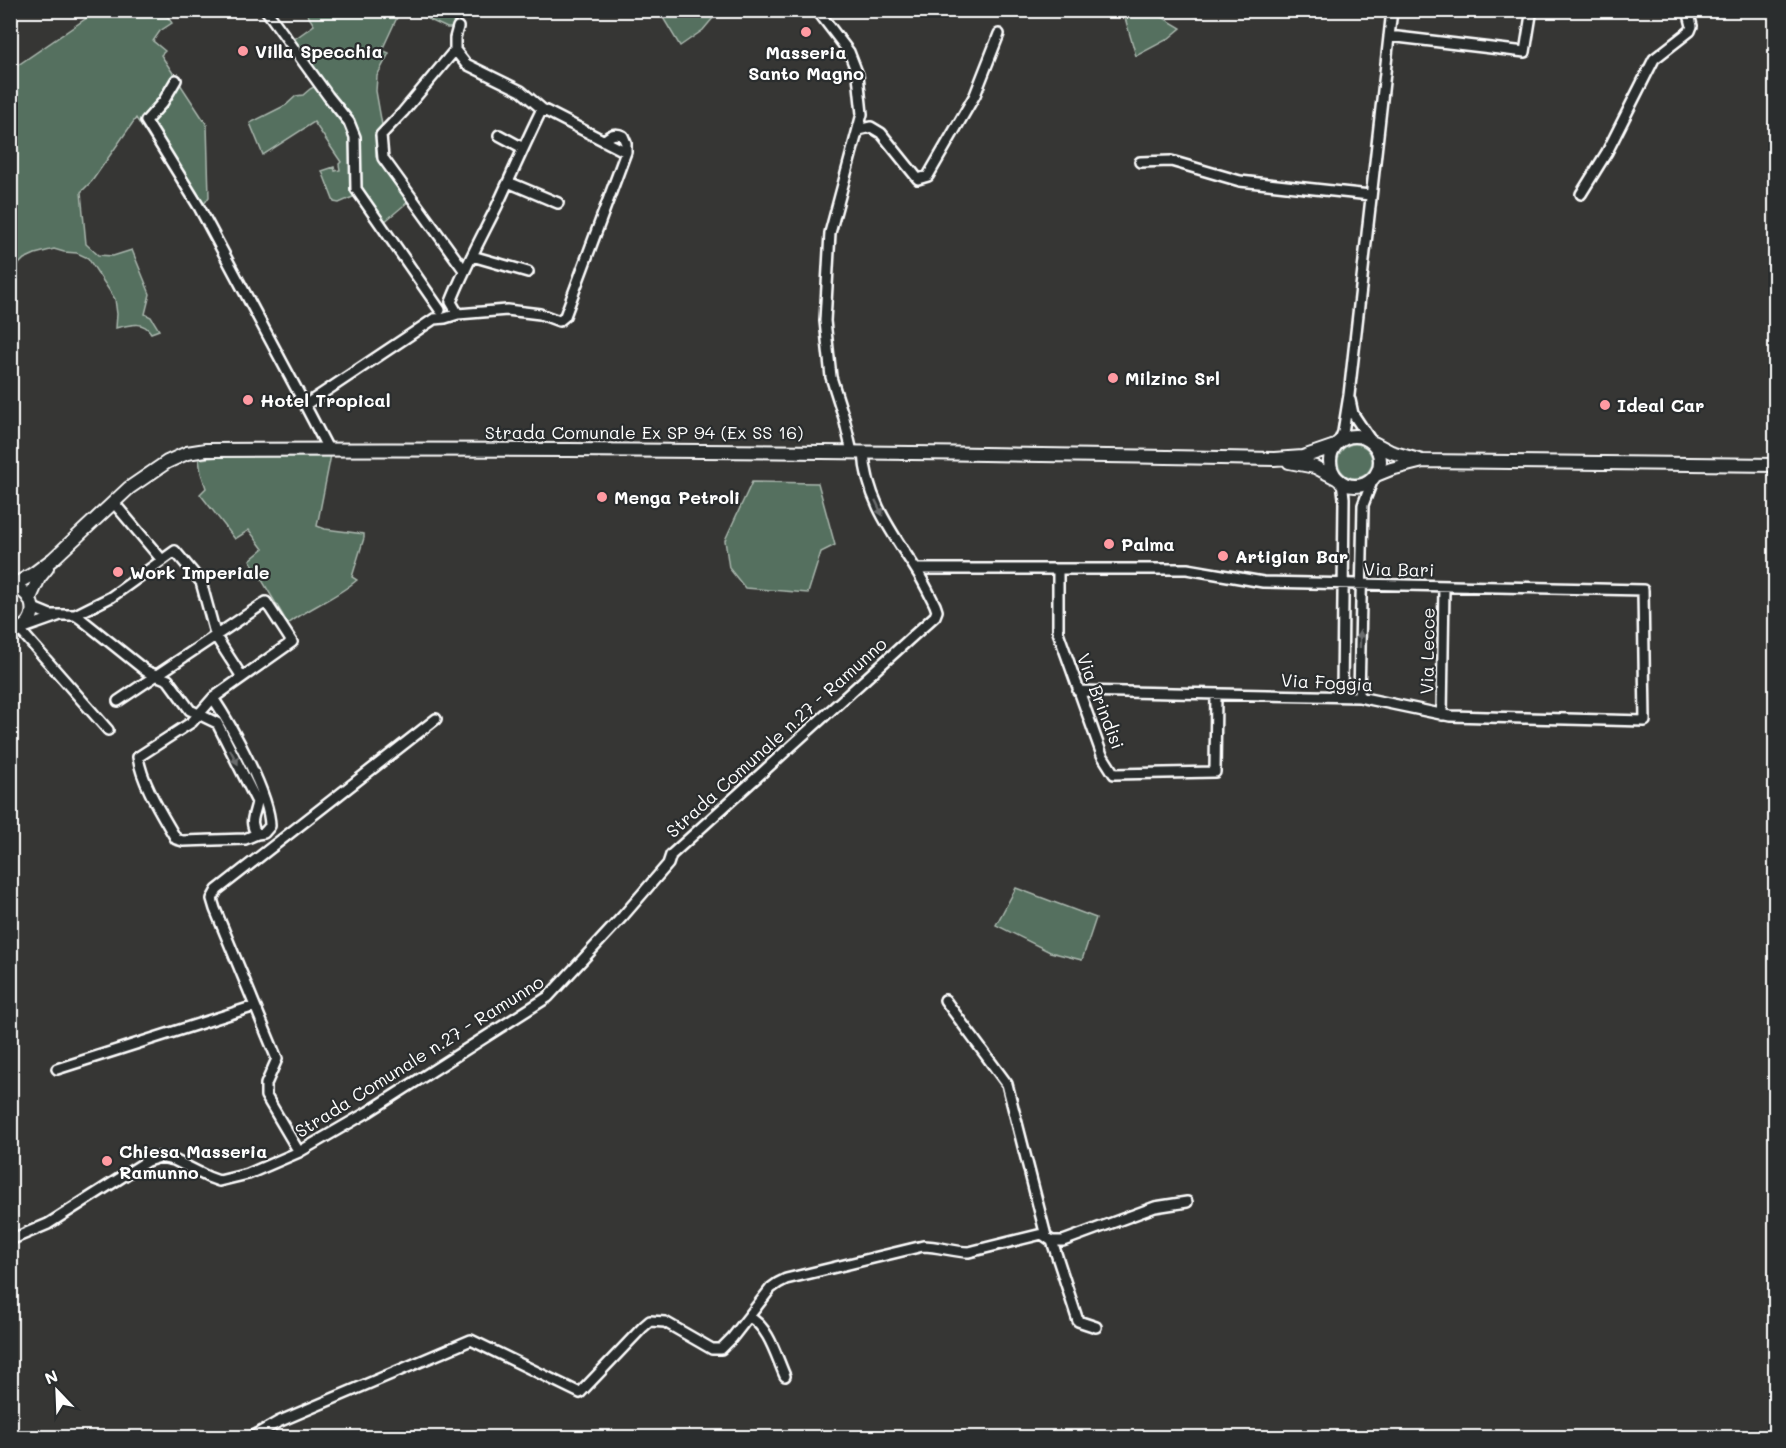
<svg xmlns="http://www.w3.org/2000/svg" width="1786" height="1448" viewBox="0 0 1786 1448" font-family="Mali,sans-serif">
<rect width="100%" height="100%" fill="#363634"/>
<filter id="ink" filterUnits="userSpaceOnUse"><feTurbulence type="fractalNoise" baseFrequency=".0167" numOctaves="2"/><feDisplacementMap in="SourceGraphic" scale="12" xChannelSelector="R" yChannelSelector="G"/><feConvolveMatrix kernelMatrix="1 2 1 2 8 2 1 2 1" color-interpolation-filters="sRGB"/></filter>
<g filter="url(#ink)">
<path fill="#546f5e" stroke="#aab7ae" stroke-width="1.5" d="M89,11H175L167,16L172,23L160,31L153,41L165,51L161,55L207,125L209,197L204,204H192L136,118L92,181L81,192L86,244L98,255L113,256L132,250L150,294L145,314L151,317L159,330L151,333C143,320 129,325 116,328L117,314L115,299L88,258L77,253L64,252L54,249L35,254L24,259L11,272V70L91,15Z
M305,11H400L382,50L389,53L377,76L376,91L382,125L376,132V157L409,201L383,223L362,193L339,203L334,202L322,171L334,167L335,171L340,170L339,164L341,162L314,122L263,155L250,123L286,105L296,96L303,95L310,89L325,81L289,43L314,25Z
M411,11H449L456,21L451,28H447Z
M659,11H725L713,18L703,30L680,46Z
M1123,11H1152L1181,28L1168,39L1136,56Z
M1338 461a17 17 0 1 1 34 0a17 17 0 1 1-34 0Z
M241,455H331L317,526L325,529L364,534V538L352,577L357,580C336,598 310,607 288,624L250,560L263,549L249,530L235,539L200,494L206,488L201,473L199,459Z
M752,482L818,483L835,545L821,552L808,593L745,588L729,568L725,540Z
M1016,888L1096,918L1082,960L1050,952L996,925Z"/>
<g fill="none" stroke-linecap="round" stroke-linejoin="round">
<g stroke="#fff" stroke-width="14">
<path id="minor" d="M266,10L328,96L349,122L355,137L356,189L440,310
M817,10L849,52L858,75L862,114L830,233L825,321L831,377L844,418L852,452
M458,27L455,38V50L403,112L381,135L383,158L464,270
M1389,36L1525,52L1531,15
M455,50L466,64L521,91L542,109L626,152
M176,80L163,102L146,121L199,207L305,405
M858,130L871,127L881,133L918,179L928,176L975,95L999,34
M499,135L523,148
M1140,162L1171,161L1240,181L1370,195
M508,182L558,203
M1581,194L1607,152L1654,59L1690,31L1692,26L1688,10
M472,256L528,272
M458,314L451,302C464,269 481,238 497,206C512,174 526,141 542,109
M1350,400L1353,414L1371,441
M1339,442L1343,432L1349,395L1392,10
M328,449L305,405L434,319L445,318L458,314L507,310L540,314L559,321L565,316L626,152V143L623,136C615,132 610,135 604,141
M1342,481L1344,498L1342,696
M114,503L162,560
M916,569H1187L1263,582L1643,590L1645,721L1450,716L1359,697L1078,691
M1058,569V632L1102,755L1114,774L1215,772L1216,694
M33,608L50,615H75L81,619L146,671L168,680L190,710L217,723L257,802C255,815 248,822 257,834L264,833L270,826C270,795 231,725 213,698
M75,615L111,597L175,551L201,582L216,637L242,677
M24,628L58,616
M20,630L108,730
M1359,697L1363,505L1373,479
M118,701L266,602L292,642L213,698L192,722L138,757C142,784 163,816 176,839L183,841L245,839L257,834
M1442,715L1444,587
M945,1000L1007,1084L1046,1236
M57,1069L255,1006
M299,1152L266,1096V1084L277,1059L215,909L212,899L217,890L436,719
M10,1240L48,1224L147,1161L160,1157L174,1160L208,1177L219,1181L248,1174L299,1152L368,1112L548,997L623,916L668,864L671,855L935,616L937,611L935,605C929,593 923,580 915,568C891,531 866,498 864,452
M1052,1241L1078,1321L1096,1327
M749,1317C769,1327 776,1356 785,1376
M250,1438L278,1422L471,1340L580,1393L643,1327L650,1321L665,1322L712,1349H721L732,1338L771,1288L778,1283L786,1279L923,1246C939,1246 953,1252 969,1252L1042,1234L1052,1241H1063L1155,1207L1187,1202"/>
</g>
<g stroke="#fff" stroke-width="16">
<path id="secondary" d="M1330 461a25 25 0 1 1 50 0a25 25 0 1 1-50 0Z
M1374,443L1391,452L1422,461
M1289,462L1315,467L1338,479
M1376,475L1391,469L1423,461L1776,465
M10,586C40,592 40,628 10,632
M12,586L33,574L53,559L129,488L167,462L187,453L206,450C562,448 918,452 1274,459L1303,457L1335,446
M30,598L39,578L47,568"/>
</g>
<use href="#minor" stroke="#2a2d2e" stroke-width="9"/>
<use href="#secondary" stroke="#2a2d2e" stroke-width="12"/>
</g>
<defs><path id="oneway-solid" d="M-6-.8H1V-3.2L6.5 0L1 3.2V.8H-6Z" transform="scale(1.5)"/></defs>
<g fill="#6a6c6d">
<use href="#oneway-solid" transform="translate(879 508) rotate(65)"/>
<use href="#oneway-solid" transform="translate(1360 639) rotate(-89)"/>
<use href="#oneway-solid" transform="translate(234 757) rotate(62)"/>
</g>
</g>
<g fill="#ff9aa2" stroke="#2a2d2e" stroke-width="2">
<circle cx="806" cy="32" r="6"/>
<circle cx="243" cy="51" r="6"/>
<circle cx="1113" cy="378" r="6"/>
<circle cx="248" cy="400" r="6"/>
<circle cx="1605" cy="405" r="6"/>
<circle cx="602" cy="497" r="6"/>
<circle cx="1109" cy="544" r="6"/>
<circle cx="1223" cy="556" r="6"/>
<circle cx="118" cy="572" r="6"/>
<circle cx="107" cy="1161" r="6"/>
</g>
<g text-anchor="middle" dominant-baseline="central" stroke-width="4.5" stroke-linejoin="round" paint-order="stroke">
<g font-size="18" font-weight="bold" fill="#fff" stroke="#2a2d2e" text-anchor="start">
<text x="255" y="51">Villa Specchia</text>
<text x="806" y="52" text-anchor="middle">Masseria<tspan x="806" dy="21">Santo Magno</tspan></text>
<text x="1125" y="378">Milzinc Srl</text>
<text x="260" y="400">Hotel Tropical</text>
<text x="1617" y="405">Ideal Car</text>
<text x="614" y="497">Menga Petroli</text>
<text x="1121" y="544">Palma</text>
<text x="1235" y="556">Artigian Bar</text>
<text x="130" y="572">Work Imperiale</text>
<text x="119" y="1151">Chiesa Masseria<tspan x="119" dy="21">Ramunno</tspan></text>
</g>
<g font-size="18" fill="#fff" stroke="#2a2d2e">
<text x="644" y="432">Strada Comunale Ex SP 94 (Ex SS 16)</text>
<text transform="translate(1399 569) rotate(1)">Via Bari</text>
<text transform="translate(1427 651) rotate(-89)">Via Lecce</text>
<text transform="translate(1327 682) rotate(3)">Via Foggia</text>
<text transform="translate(1101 701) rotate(69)">Via Brindisi</text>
<text transform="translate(776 737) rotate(-42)">Strada Comunale n.27 - Ramunno</text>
<text transform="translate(419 1056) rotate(-32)">Strada Comunale n.27 - Ramunno</text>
</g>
</g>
<rect width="1786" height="1448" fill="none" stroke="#2a2d2e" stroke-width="36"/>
<rect x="18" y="18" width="1750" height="1412" fill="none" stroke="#fff" stroke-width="2" filter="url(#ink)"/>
<g transform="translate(57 1391) rotate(337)" stroke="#2a2d2e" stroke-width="4.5" paint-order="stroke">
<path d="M0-4.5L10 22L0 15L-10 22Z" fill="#ffffff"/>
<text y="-9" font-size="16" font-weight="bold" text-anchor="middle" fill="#ffffff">N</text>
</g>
</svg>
